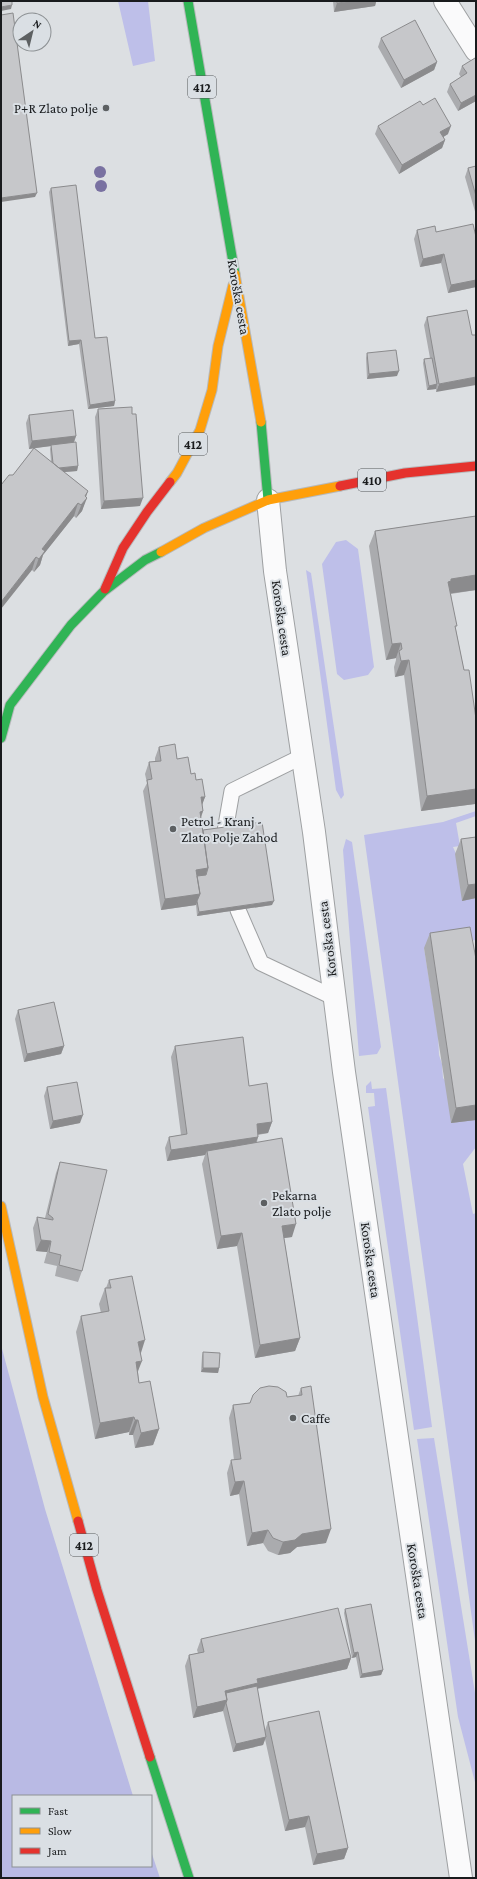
<svg xmlns="http://www.w3.org/2000/svg" width="477" height="1879" viewBox="0 0 477 1879" font-family="'Crimson Pro',serif">
<rect width="100%" height="100%" fill="#dcdfe2"/>
<path fill="#bebfe9" d="M118,1H148L155,61L133,66Z
M346,540L358,549L374,667L368,675L344,680L337,674L322,564L336,542Z
M306,570L311,573L344,795L341,799L336,790Z
M476,811V816L456,823L460,846L453,847L476,898V940L424,948L438,1035L439,1055L442,1064L443,1078L476,1120V1147L463,1164L473,1214L476,1213V1648L364,835L443,822Z
M346,839L352,842L381,1047L377,1054L359,1056L343,850Z
M371,1081L372,1089L386,1088L432,1427L414,1430L368,1107L375,1106L374,1093H366V1086Z
M434,1438L476,1699V1786L458,1717L417,1439Z"/>
<path fill="#b9bae4" d="M1,1345L45,1509L133,1796H13V1866H151V1851L160,1878H1Z"/>
<g fill="none" stroke-linecap="round" stroke-linejoin="round">
<g stroke="#9ea0a2" stroke-width="17">
<path id="lane" d="M225,831L232,791L303,756
M238,910L261,963L333,997"/>
</g>
<g stroke="#9ea0a2" stroke-width="24">
<path id="street" d="M445,1L476,50
M268,500L275,571L314,832L344,1072L461,1878"/>
</g>
<g stroke="#b7b9bb" stroke-width="11">
<path id="fast" d="M188,1L235,274
M261,422L268,500
M1,738L10,705L71,625L103,592L145,560L161,552
M150,1757L189,1878"/>
</g>
<g stroke="#b7b9bb" stroke-width="11">
<path id="slow" d="M235,274L261,422
M170,482L177,473L200,430L212,390L218,346L233,285
M161,552L204,528L268,500L340,486
M1,1206L43,1397L78,1521"/>
</g>
<g stroke="#b7b9bb" stroke-width="11">
<path id="jam" d="M340,486L405,473L476,466
M105,589L123,548L147,512L170,482
M78,1521L97,1590L150,1757"/>
</g>
<use href="#lane" stroke="#fafafb" stroke-width="15"/>
<use href="#street" stroke="#fafafb" stroke-width="22"/>
<use href="#fast" stroke="#30b455" stroke-width="9"/>
<use href="#slow" stroke="#ff9f0a" stroke-width="9"/>
<use href="#jam" stroke="#e5322d" stroke-width="9"/>
</g>
<g fill="#7971a1">
<circle cx="100" cy="172" r="6"/>
<circle cx="101" cy="186" r="6"/>
</g>
<path fill="#aaabae" fill-rule="evenodd" d="M333,1H385L376,2L375,6L334,12Z
M381,38L437,62L434,70L401,88L378,47Z
M476,59V101L458,111L447,92L450,84L461,77L459,74L462,66Z
M423,105L448,134L443,137L445,140L442,148L399,174L375,134L378,126Z
M476,166V215L465,177L468,168Z
M51,188L95,338L115,401L114,406L88,409L79,344L68,346L49,192Z
M417,230L476,237V287L448,293L441,263L420,267L414,239Z
M467,310L436,392V389L427,390L423,363L424,359L430,358L424,325L427,317Z
M367,353L397,376L367,379L366,358Z
M98,409L140,506L101,509L95,417Z
M29,415L76,436L74,443L78,466L77,471L64,472L88,491L82,511L76,518L74,516L43,555L40,565L34,572L32,570L13,475L34,448L29,449L26,423ZM51,446L50,449L51,462L34,448Z
M476,516V590L451,594L456,630L464,670L476,719V802L475,804L421,811L404,675L395,677L394,667L396,660V658L386,660L369,546L375,531Z
M159,747L177,759L191,774L196,780L205,797L202,804L203,811L201,818L203,830L272,905L197,916L196,905L161,910L143,791L147,783L145,774L149,762H155V758Z
M476,837V898L462,901L455,854L461,839Z
M430,933L476,1120L451,1123L424,948Z
M18,1010L64,1046L61,1054L24,1062L15,1019Z
M175,1046L249,1086L272,1122L268,1133L258,1135V1137L257,1142L292,1237L284,1238L300,1338L295,1351L255,1358L237,1246L217,1249L202,1164L205,1155L167,1161L165,1148L169,1137L181,1135L171,1057Z
M47,1087L80,1123L50,1129L44,1096Z
M476,1151V1163L475,1155Z
M60,1162L82,1271L78,1282L55,1276L57,1266L44,1263L47,1252L36,1251L33,1228L37,1217L45,1218L56,1173Z
M109,1280L140,1353L138,1372L139,1383L159,1429L153,1445L135,1448L133,1435H129V1432L95,1439L76,1332L81,1316L101,1313L99,1304L105,1288H106Z
M203,1352L219,1368L218,1373L201,1372L202,1356Z
M301,1388L326,1543L297,1547L290,1553L278,1555L268,1551L263,1543L247,1546L239,1494L230,1496L227,1473L231,1460H234L229,1418L233,1405L298,1396Z
M345,1609L383,1670L381,1675L360,1678L356,1657L352,1658L344,1613Z
M201,1639L351,1658L347,1669L257,1689L265,1730L268,1722L348,1848L344,1859L313,1865L305,1827L285,1831L265,1739L263,1745L233,1752L223,1711L193,1718L185,1666L189,1655L198,1653L197,1650Z"/>
<path fill="#8b8b8d" d="M355,1H385L376,2L375,6L334,12L337,3Z
M12,5L11,9L1,11V7Z
M437,62L434,70L401,88L404,80Z
M476,95V101L458,111L461,103Z
M451,126L448,134L437,141L440,132Z
M445,140L442,148L399,174L402,165Z
M37,193L35,197L1,202V198Z
M444,254L441,263L420,267L423,259Z
M476,280V287L448,293L451,285Z
M81,340L79,344L68,346L69,341Z
M399,371L397,376L367,379L369,374Z
M476,377V385L436,392L439,384Z
M437,384L436,389L427,390L429,386Z
M115,401L114,406L88,409L90,405Z
M76,436L73,444L51,445V446L29,449L32,441Z
M78,466L77,471L52,473L54,469Z
M88,491L84,501L87,498L82,511L76,518L85,496Z
M143,498L140,506L101,509L104,501Z
M78,503L74,516L43,555L40,565L34,572L42,549Z
M36,557L32,570L1,609V602Z
M476,575V590L446,594L448,582L451,579Z
M401,643L396,658L386,660L392,644Z
M409,660L404,675L395,677L401,661Z
M476,789L475,804L421,811L427,796Z
M201,797H205L201,808Z
M203,811L199,822L200,812Z
M208,868L204,879L194,877L196,870Z
M476,884V898L462,901L468,885Z
M200,894L196,905L161,910L165,899Z
M274,901L272,905L197,916L199,912Z
M64,1046L61,1054L24,1062L27,1054Z
M476,1105V1120L451,1123L456,1108Z
M83,1115L80,1123L50,1129L53,1121Z
M272,1122L268,1133L253,1135L257,1124Z
M258,1137L254,1148L207,1151L205,1155L167,1161L171,1150Z
M296,1224L292,1237L277,1239L282,1226Z
M242,1233L237,1246L217,1249L221,1236Z
M41,1240L51,1241L47,1252L36,1251Z
M300,1338L295,1351L255,1358L260,1345Z
M145,1340L140,1356L138,1342Z
M142,1361L136,1376V1362Z
M203,1368H219L218,1373L201,1372Z
M134,1417L129,1432L95,1439L100,1423Z
M135,1420H138L133,1435H129Z
M159,1429L153,1445L135,1448L141,1433Z
M244,1481L239,1494L230,1496L235,1482Z
M331,1529L326,1543L297,1547L290,1553L278,1555L283,1542L302,1534Z
M268,1530L263,1543L247,1546L252,1533Z
M358,1652L356,1657L352,1658L354,1653Z
M351,1658L347,1669L255,1689L227,1700L223,1711L193,1718L197,1707L225,1691L257,1679Z
M383,1670L381,1675L360,1678L362,1674Z
M266,1737L263,1745L233,1752L236,1744Z
M309,1816L305,1827L285,1831L289,1820Z
M348,1848L344,1859L313,1865L317,1854Z"/>
<path fill="#c6c7ca" stroke="#8b8b8d" d="M1,1H12V5L1,7Z
M337,1H355L337,3Z
M13,13L37,193L1,198V15Z
M415,20L437,62L404,80L381,38Z
M475,58L476,59V95L461,103L450,84L467,73L462,66Z
M435,98L451,126L440,132L445,140L402,165L378,126L420,101L423,105Z
M476,166V196L468,168Z
M76,185L95,338L107,337L115,401L90,405L81,340L69,341L51,188Z
M473,224L476,237V280L451,285L444,254L423,259L417,230L435,226L436,232Z
M467,310L472,335H476V377L439,384L427,317Z
M396,350L399,371L369,374L367,353Z
M432,358L437,384L429,386L424,359Z
M132,407V414H136L143,498L104,501L98,409Z
M73,410L76,436L32,441L29,415Z
M76,442L78,466L59,468L53,463L51,445Z
M34,448L88,491L85,496L87,498L81,505L78,503L42,549L45,551L39,559L36,557L1,602V485L9,475H13Z
M476,516V575L451,579V581L448,582L457,626H455L464,670H469L476,719V789L427,796L409,660L401,661L399,651L402,649L401,643L392,644L375,531Z
M175,744L177,759L188,757L191,774L195,773L196,780L202,779L205,797H201L203,811L200,812L208,868L196,870L200,894L165,899L147,780L152,779L149,762L161,761L159,747Z
M262,822L274,901L199,912L197,901L200,894L197,876L206,875L208,868L203,830Z
M476,837V884L468,885L461,839Z
M470,927L476,959V1105L456,1108L430,933Z
M54,1002L64,1046L27,1054L18,1010Z
M243,1037L249,1086L267,1083L272,1122L257,1124L258,1137L171,1150L169,1137L187,1134L175,1046Z
M77,1082L83,1115L53,1121L47,1087Z
M282,1138L296,1224L282,1226L300,1338L260,1345L242,1233L221,1236L207,1151Z
M60,1162L107,1170L82,1271L59,1265L61,1255L49,1252L51,1241L41,1240L37,1217L53,1220V1218L48,1214Z
M132,1276L145,1340L138,1342L142,1361L136,1362L139,1383L150,1381L159,1429L141,1433L138,1420H135L134,1417L100,1423L81,1316L109,1311L105,1288H111L109,1280Z
M203,1352L220,1353L219,1368H203Z
M269,1386L278,1387L286,1392L287,1397L302,1395L301,1388L311,1386L331,1529L302,1534L295,1540L283,1542L273,1538L268,1530L252,1533L244,1481L235,1482L231,1460L241,1459L233,1405L250,1403L253,1395L260,1388Z
M371,1604L383,1670L362,1674L358,1652L354,1653L345,1609Z
M338,1608L351,1658L257,1679L258,1683L225,1691L227,1700L197,1707L189,1655L204,1652L201,1639Z
M257,1686L266,1737L236,1744L226,1703L227,1700L226,1693Z
M319,1711L348,1848L317,1854L309,1816L289,1820L268,1722Z"/>
<g fill="#5d6062" stroke="#dadfe4" stroke-width="1.5">
<circle cx="106" cy="108" r="4"/>
<circle cx="173" cy="829" r="4"/>
<circle cx="264" cy="1203" r="4"/>
<circle cx="293" cy="1418" r="4"/>
</g>
<g text-anchor="middle" dominant-baseline="central" stroke-width="4" stroke-linejoin="round" paint-order="stroke">
<g fill="#dadfe4" stroke="#535659" stroke-width="1">
<rect x="188" y="76" width="28" height="22" rx="3"/>
<rect x="179" y="433" width="28" height="22" rx="3"/>
<rect x="358" y="469" width="28" height="22" rx="3"/>
<rect x="70" y="1534" width="28" height="22" rx="3"/>
</g>
<g font-size="13" font-weight="bold" fill="#191b1d">
<text x="202" y="87">412</text>
<text x="193" y="444">412</text>
<text x="372" y="480">410</text>
<text x="84" y="1545">412</text>
</g>
<g font-size="14" fill="#191b1d" stroke="#dadfe4" text-anchor="start">
<text x="98" y="108" text-anchor="end">P+R Zlato polje</text>
<text x="181" y="821">Petrol - Kranj -<tspan x="181" dy="16">Zlato Polje Zahod</tspan></text>
<text x="272" y="1195">Pekarna<tspan x="272" dy="16">Zlato polje</tspan></text>
<text x="301" y="1418">Caffe</text>
</g>
<g font-size="14" fill="#191b1d" stroke="#dadfe4">
<text transform="translate(239 297) rotate(80)">Koroška cesta</text>
<text transform="translate(282 618) rotate(82)">Koroška cesta</text>
<text transform="translate(327 939) rotate(-97)">Koroška cesta</text>
<text transform="translate(371 1260) rotate(82)">Koroška cesta</text>
<text transform="translate(418 1581) rotate(81)">Koroška cesta</text>
</g>
</g>
<rect width="477" height="1879" fill="none" stroke="#191b1d" stroke-width="4"/>
<rect x="12" y="1795" width="140" height="72" fill="#dadfe4" stroke="#8d9194"/>
<rect x="20" y="1808" width="20" height="6" fill="#30b455" stroke="#8d9194"/>
<text x="48" y="1815" font-size="12" fill="#191b1d">Fast</text>
<rect x="20" y="1828" width="20" height="6" fill="#ff9f0a" stroke="#8d9194"/>
<text x="48" y="1835" font-size="12" fill="#191b1d">Slow</text>
<rect x="20" y="1848" width="20" height="6" fill="#e5322d" stroke="#8d9194"/>
<text x="48" y="1855" font-size="12" fill="#191b1d">Jam</text>
<g transform="translate(32 32) rotate(35)"><circle r="19" fill="#dadfe4" stroke="#8d9194"/>
<path d="M0-3L7 15L0 10L-7 15Z" fill="#5d6062"/>
<text y="-6" font-size="11" font-weight="bold" text-anchor="middle" fill="#191b1d">N</text>
</g>
</svg>
